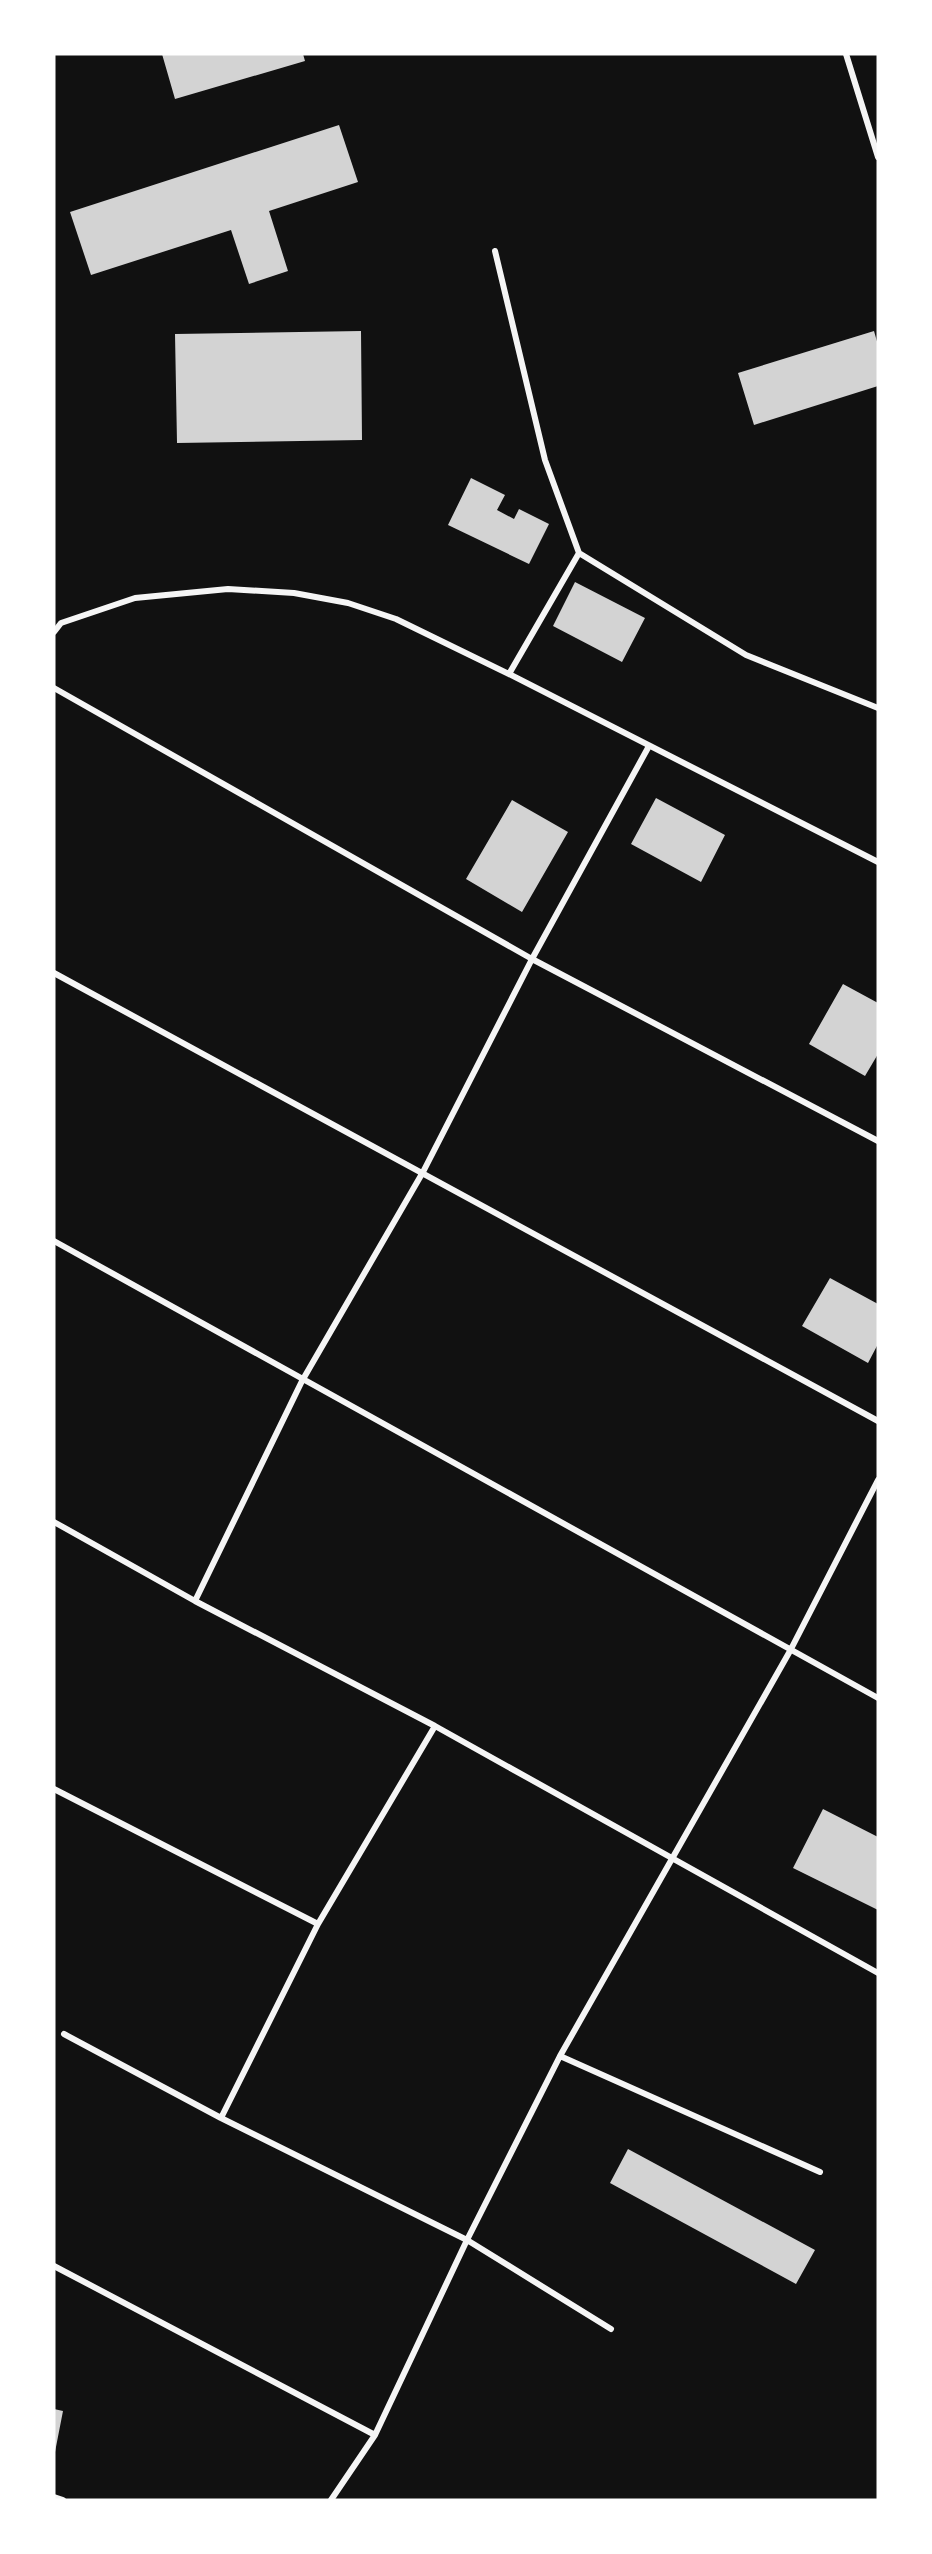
<svg xmlns="http://www.w3.org/2000/svg" width="932" height="2554" viewBox="0 0 932 2554" font-family="Arial,sans-serif">
<rect width="100%" height="100%" fill="#111"/>
<path fill="#d3d3d3" d="M162,54H303L305,61L175,99Z
M339,125L358,182L269,211L288,271L249,284L231,230L91,275L70,212Z
M361,331L362,440L177,443L175,334Z
M874,331L878,345V386L754,425L738,373Z
M471,478L505,495L497,510L514,519L519,509L549,524L529,564L448,525Z
M575,582L645,618L622,662L553,626Z
M656,798L725,835L701,882L631,844Z
M512,800L568,832L522,912L466,879Z
M843,984L878,1003V1054L865,1076L809,1044Z
M830,1278L878,1304V1344L868,1363L802,1326Z
M823,1809L878,1837V1910L793,1868Z
M628,2149L815,2250L796,2284L610,2183Z
M54,2409L63,2411L55,2452H54Z"/>
<g fill="none" stroke-linecap="round" stroke-linejoin="round">
<path stroke="#f5f5f5" stroke-width="6" d="M846,54L878,157
M495,251L545,460L579,553L509,674
M579,553L746,655L878,708
M54,632L61,623L135,598L228,589L294,593L348,603L396,619L509,674L878,862
M54,688L532,959L878,1141
M54,973L878,1421
M54,1241L878,1698
M54,1522L195,1601L435,1726L878,1973
M195,1601L302,1381L423,1172L532,959L649,746
M54,1789L318,1924
M64,2034L221,2118L467,2240L611,2329
M560,2056L820,2172
M221,2118L318,1924L435,1726
M54,2266L375,2435
M54,2497L63,2500
M331,2500L375,2435L467,2240L560,2056L790,1651L878,1480"/>
</g>
<rect width="932" height="2554" fill="none" stroke="#ffffff" stroke-width="111"/>
</svg>
